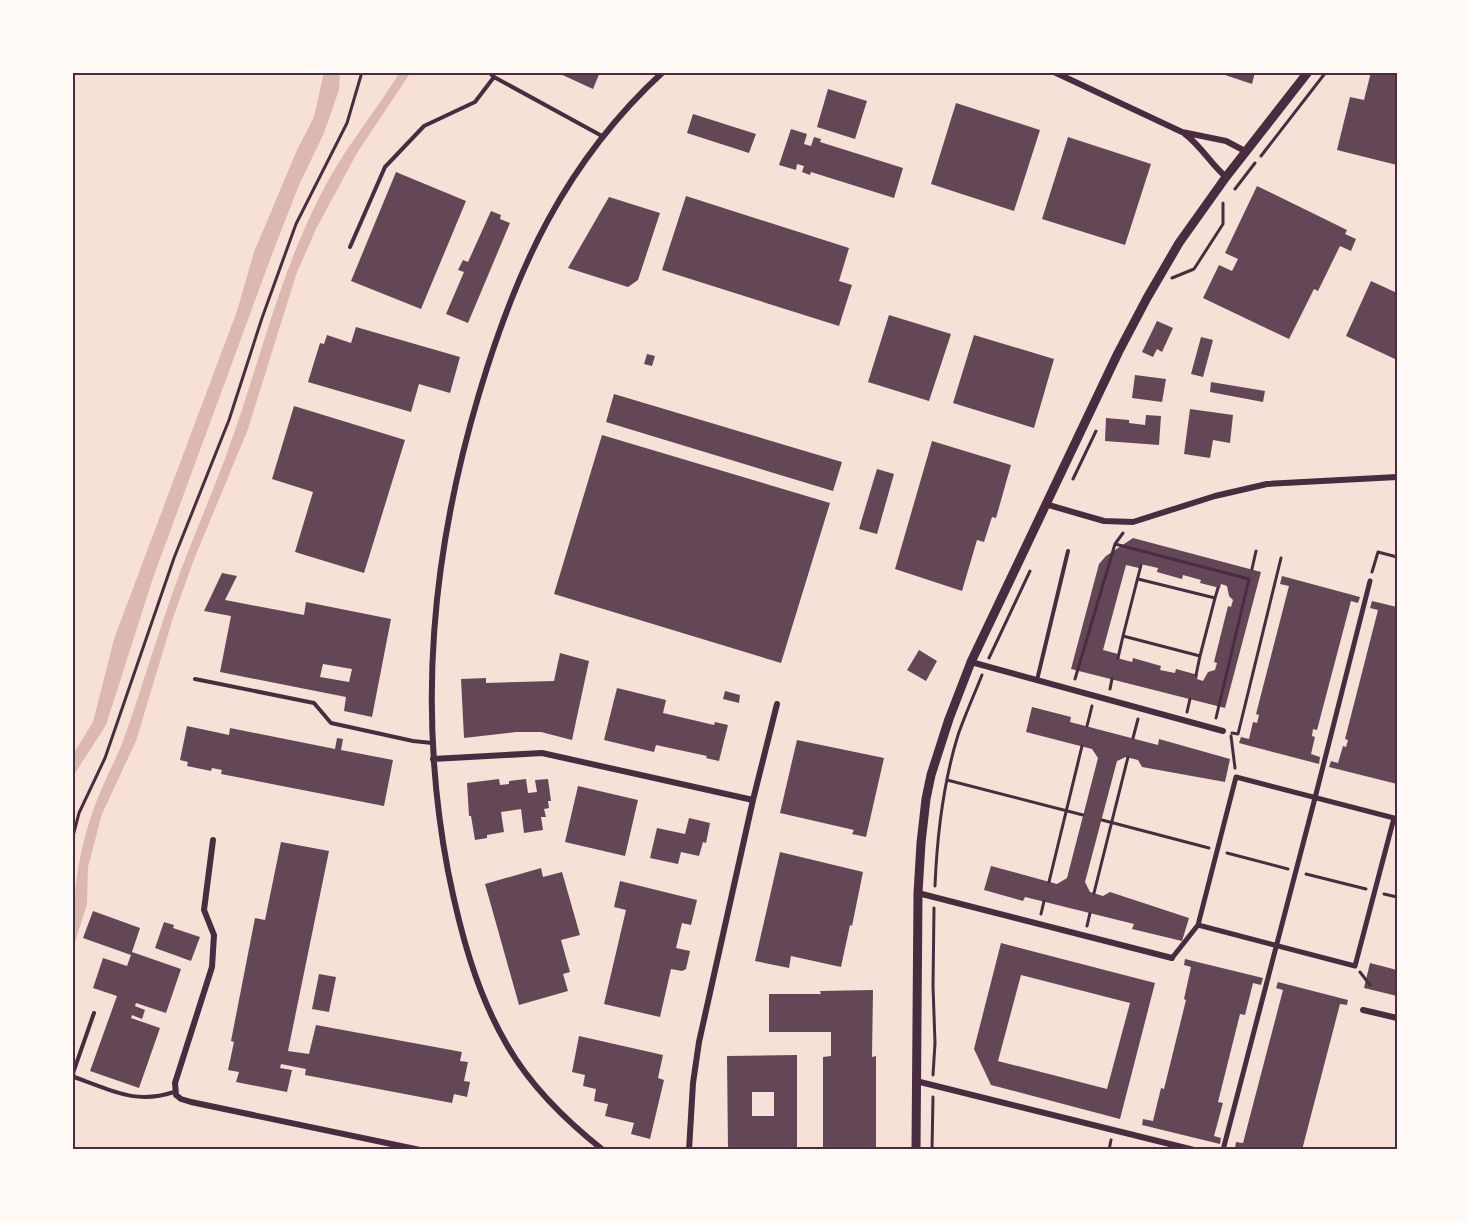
<svg xmlns="http://www.w3.org/2000/svg" width="1469" height="1222" viewBox="0 0 1469 1222" font-family="Quicksand,sans-serif">
<rect width="100%" height="100%" fill="#f7e1d7"/>
<path fill="#dcb8b0" d="M324,72H340L339,90L324,133L299,185L271,257L153,578L106,725L72,778V756L93,722L114,639L237,311L254,252L297,150L314,117Z
M400,72H411L357,153L316,229L296,275L248,429L193,562L173,618L136,741L102,814L88,867L87,904L72,952C72,903 77,854 94,808C103,782 117,759 126,733C144,681 160,627 179,575C194,535 211,496 226,456C258,369 278,278 320,196C342,151 374,114 400,72Z"/>
<path fill="#644757" fill-rule="evenodd" d="M556,72H600L593,89Z
M1216,72H1255L1252,84Z
M1371,72H1397V165L1337,150L1350,97L1364,100Z
M828,89L867,101L855,139L817,127Z
M956,103L1040,130L1014,211L931,184Z
M693,114L756,134L749,153L687,133Z
M791,129L807,134L804,144L811,146L814,137L821,139L820,142L903,168L894,198L811,172L810,175L802,172L804,166L797,164L796,170L779,165Z
M1068,137L1151,164L1125,245L1042,219Z
M396,172L466,201L421,309L351,281Z
M1257,186L1347,230L1345,234L1356,239L1351,251L1340,246L1318,291L1314,289L1289,339L1203,298L1219,265L1232,271L1238,259L1225,253Z
M686,196L849,248L839,281L852,285L839,326L662,270Z
M609,197L660,213L638,280L628,287L568,268Z
M491,211L501,215L500,219L510,223L468,323L446,314L464,272L458,270L463,260L468,262Z
M1371,281L1397,293V360L1346,336Z
M889,315L951,334L929,401L868,382Z
M1157,321L1173,328L1162,352L1157,349L1153,357L1142,352Z
M356,327L460,357L450,393L419,384L411,412L308,382L320,343L324,344L327,335L351,343Z
M974,335L1054,359L1034,428L953,403Z
M1201,337L1213,340L1203,377L1191,374Z
M647,354L655,356L652,366L644,364Z
M1135,375L1166,379L1162,402L1132,398Z
M1211,382L1265,391L1263,402L1210,392Z
M614,394L842,462L833,491L606,422Z
M294,406L405,440L364,573L295,552L313,492L272,479Z
M1190,409L1233,415L1230,443L1213,440L1210,458L1184,454Z
M1146,415L1161,416L1159,445L1105,441L1106,418L1129,420V423L1145,425Z
M602,435L830,503L781,663L554,594Z
M932,441L1011,465L996,518L992,517L984,542L977,540L962,591L895,569Z
M877,469L894,474L877,534L859,529Z
M1133,538L1261,572L1225,708L1071,669L1099,564L1106,556ZM1140,564L1158,568L1157,572L1182,579L1183,575L1201,580L1200,583L1220,588L1221,584L1227,586L1229,596L1233,600L1231,607L1228,606L1214,662L1217,663L1215,670L1208,672L1203,681L1197,679L1198,675L1176,669L1175,673L1160,670L1161,666L1133,658L1132,662L1117,658L1118,654L1103,650L1126,565L1139,568Z
M222,573L237,576L225,600L304,615L306,602L391,619L372,717L344,711L346,697L220,672L231,616L204,611ZM323,664L352,669L349,682L320,677Z
M1282,576L1360,597L1358,603L1351,601L1317,730L1313,729L1312,736L1315,737L1311,754L1320,757L1319,764L1239,743L1241,737L1249,739L1253,722L1257,723L1259,715L1256,714L1289,586L1280,584Z
M1372,601L1397,607V784L1329,767L1331,761L1338,763L1343,746L1346,747L1348,740L1345,739L1378,610L1370,608Z
M919,650L937,661L926,681L907,670Z
M560,653L589,661L572,740L541,732H516L464,738L461,679L486,678V683L554,681Z
M617,688L666,700L663,713L714,725L715,722L728,725L719,761L706,758L707,756L656,745L654,752L604,740Z
M725,691L740,695L739,703L723,699Z
M1032,707L1071,717L1070,722L1158,745L1159,739L1230,759L1225,782L1142,767L1138,760L1126,757L1117,761L1085,882L1090,892L1103,896L1110,892L1189,918L1182,941L1132,929L1134,924L1025,897L1023,901L984,890L991,866L1057,884L1067,878L1098,758L1092,749L1026,732Z
M187,726L229,735L230,728L335,749L337,738L343,739L341,750L393,760L384,806L221,774L222,770L212,768L211,771L187,766L188,762L180,760Z
M797,740L884,758L866,837L852,834L854,830L780,813Z
M499,779L500,785L509,784V781L526,779L528,793L537,792L535,780L548,779L551,801H548L549,808L544,809L546,817H541L543,830L524,833L521,809L501,812L504,832L487,835V838L475,840L471,816H469L467,783Z
M578,786L638,800L625,856L565,842Z
M689,818L710,823L706,843L703,842L699,856L681,852L678,864L650,858L657,828L685,834Z
M281,842L329,851L288,1051L309,1054L316,1025L462,1052L460,1061L468,1062L464,1081L470,1082L467,1097L454,1094L452,1103L305,1075L306,1069L281,1064L280,1068L292,1070L287,1092L236,1082L239,1072L228,1070L234,1042L231,1041L255,918L265,920Z
M780,852L863,872L852,926L850,925L841,967L791,956L789,968L755,961Z
M541,868L543,877L562,872L580,935L561,940L570,972L563,974L568,991L519,1005L485,884Z
M620,881L697,900L691,925L682,923L676,948L690,951L686,969L682,971L671,969L660,1017L604,1004L626,910L614,907Z
M93,911L140,928L132,952L181,969L166,1013L136,1003L135,1006L145,1010L142,1019L132,1015L131,1018L160,1028L139,1088L90,1071L117,996L93,988L103,958L127,966L131,955L83,938Z
M164,922L174,925L173,928L200,937L191,961L155,948Z
M1001,943L1155,983L1120,1119L991,1085L974,1049ZM1021,975L1130,1003L1107,1089L998,1061Z
M1185,959L1263,978L1261,985L1253,983L1245,1015L1240,1014L1218,1102L1223,1103L1214,1136L1221,1138L1220,1144L1142,1125L1143,1119L1153,1121L1161,1088L1164,1089L1186,1000L1184,999L1191,967L1184,965Z
M1370,963L1397,970V996L1364,988Z
M319,974L336,977L329,1012L312,1009Z
M1278,982L1348,1000L1347,1005L1340,1004L1302,1150H1243L1235,1148L1236,1142L1243,1143L1283,990L1276,988Z
M873,990L872,1057L876,1056V1150H823V1057L831,1056V1032H769V994H821L820,991Z
M579,1036L663,1055L658,1078L664,1080L650,1139L631,1134L634,1123L605,1116L608,1104L594,1101L596,1089L583,1086L585,1075L572,1072Z
M797,1055V1150H728L727,1056ZM752,1092H774V1116H752Z"/>
<g fill="none" stroke-linecap="round" stroke-linejoin="round">
<path stroke="#4a2c40" stroke-width="3" d="M1261,156L1326,72
M1235,189L1255,163
M1172,278L1194,269L1223,224V203
M1073,479L1096,431
M1115,544L1123,533
M1252,569L1256,551
M1372,572L1378,552L1397,557
M1138,579L1215,598L1200,656L1123,636L1141,565
M1215,598L1218,588
M989,658L1030,571
M1118,658L1123,636
M1196,675L1200,656
M1075,679L1115,544L1249,579L1216,718
M1110,689L1112,679
M1187,712L1190,699
M1087,726L1092,706
M1232,733L1238,734L1281,558
M1231,736L1235,768
M1133,738L1138,719
M947,780L1083,815
M1102,820L1209,848
M72,840L79,813L105,758L174,558L229,420L262,318L296,224L347,123L362,72
M1227,853L1288,869
M1306,874L1366,889
M1049,882L1082,746
M935,886C937,836 943,784 958,735C965,715 974,695 982,675
M1094,893L1128,757
M1384,894L1397,897
M1041,914L1044,901
M1087,926L1090,913
M1360,972L1370,985
M933,1075L935,1043L933,986L934,908
M72,1148L78,1150
M932,1150L933,1097
M1109,1150L1111,1140"/>
<path stroke="#4a2c40" stroke-width="4" d="M494,77L602,136
M350,247L385,167L424,126L475,102L494,77L489,72
M195,679L314,703L331,723L413,741L432,743
M1037,680L1068,551
M94,1013L73,1073L74,1077C111,1090 135,1105 174,1092"/>
<path stroke="#4a2c40" stroke-width="5" d="M1236,777L1394,818L1355,966L1198,925Z
M1172,958L1198,925
M1223,1150L1315,798L1370,581"/>
<path stroke="#4a2c40" stroke-width="6" d="M1054,72L1182,132L1226,141L1245,151
M1185,134C1201,146 1211,164 1226,177
M1045,504L1104,521L1133,522L1215,496L1267,484L1397,477
M971,662L1223,731
M433,759L542,753L753,800
M213,840L204,910L214,935L212,967L175,1083L176,1095L181,1099L191,1102L420,1150
M918,893L1172,958
M1363,1010L1397,1018
M916,1081L1194,1150
M603,1150C565,1120 531,1087 507,1045C476,992 460,931 448,871C417,708 432,552 479,394C516,269 565,162 663,72
M689,1150L693,1083L699,1042L753,800L777,704"/>
<path stroke="#4a2c40" stroke-width="9" d="M916,1150L918,893L921,843L926,799L931,775L949,719L971,662L1118,353L1147,298L1179,243L1226,177L1308,72"/>
</g>
<rect width="1469" height="1222" fill="none" stroke="#fffaf5" stroke-width="147"/>
<rect x="74" y="74" width="1322" height="1074" fill="none" stroke="#4a2c40" stroke-width="2"/>
</svg>
